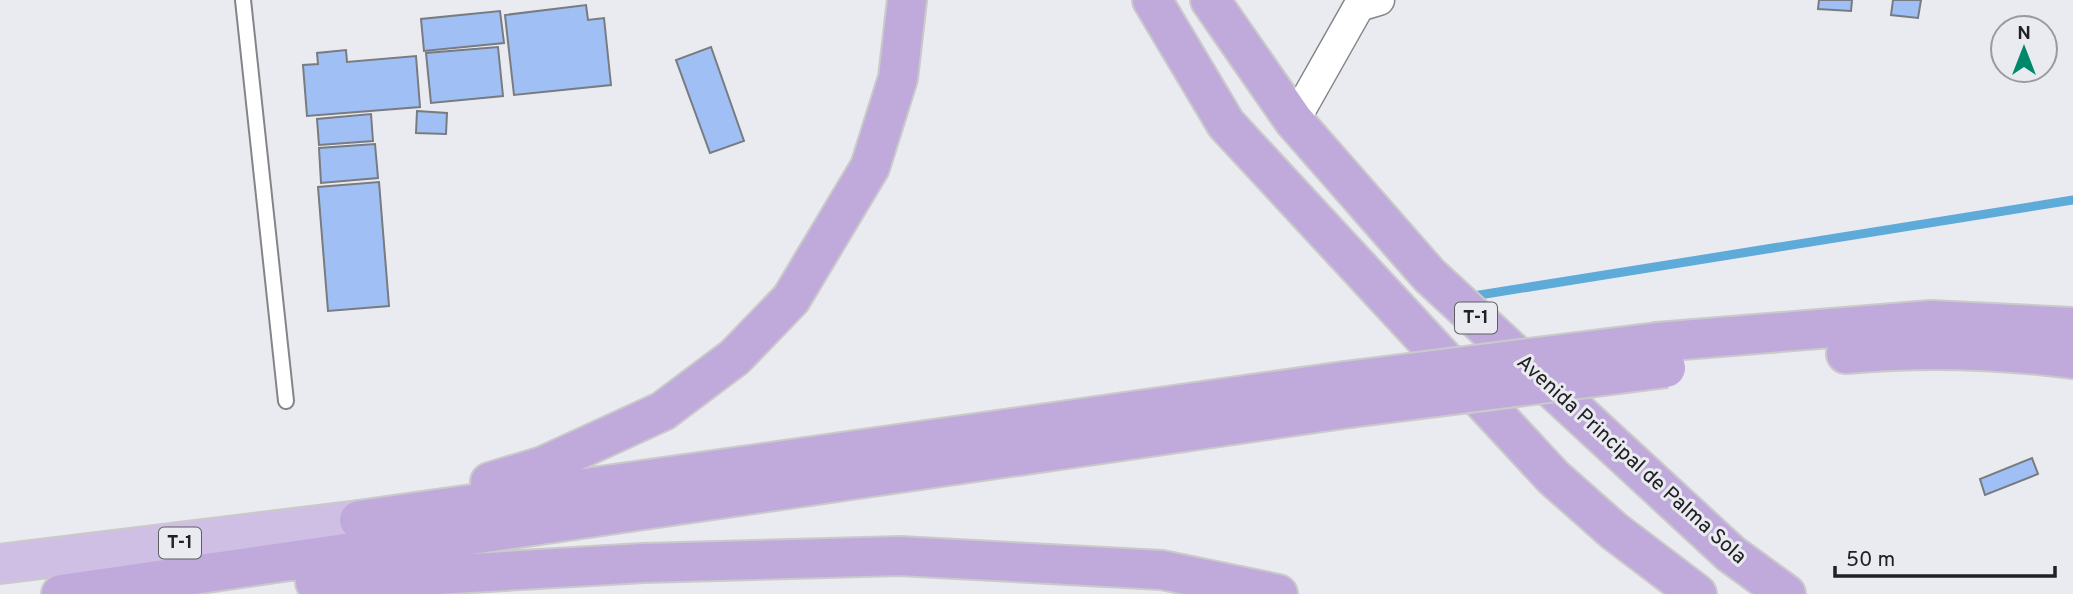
<svg xmlns="http://www.w3.org/2000/svg" width="2073" height="594" viewBox="0 0 2073 594" font-family="Overpass,sans-serif">
<rect width="100%" height="100%" fill="#eaebf0"/>
<g fill="none" stroke-linecap="round" stroke-linejoin="round">
<path stroke="#5eabda" stroke-width="9" d="M1467,297L2073,200"/>
</g>
<path fill="#a0c0f5" stroke="#787b7f" stroke-width="2" d="M1819,0H1852L1851,11L1818,9Z
M1893,0H1921L1918,18L1891,15Z
M586,5L588,20L604,18L611,85L514,95L505,15Z
M500,11L504,43L424,51L421,19Z
M498,47L503,96L431,103L426,53Z
M711,47L744,141L710,153L676,60Z
M346,50L347,62L416,56L420,107L307,116L303,65L318,64L317,53Z
M417,111L447,113L446,134L416,133Z
M371,114L373,141L319,145L317,119Z
M375,144L378,178L321,183L319,148Z
M379,182L389,306L328,311L318,187Z
M2032,458L2038,474L1985,495L1980,479Z"/>
<g fill="none" stroke-linecap="round" stroke-linejoin="round">
<g stroke="#84858a" stroke-width="18">
<path id="service" d="M243,0L286,401"/>
</g>
<g stroke="#84858a" stroke-width="33">
<path id="minor" d="M1294,121L1359,6L1379,0"/>
</g>
<g stroke="#cacaca" stroke-width="42">
<path id="primary" d="M0,564L359,520"/>
</g>
<g stroke="#cacaca" stroke-width="42">
<path id="trunk" d="M1152,0L1226,124L1553,477L1614,531L1697,594
M1210,0L1294,121L1429,275L1731,554L1786,594
M1657,342L1931,320L2073,327
M1846,354C1922,347 1997,349 2073,359
M490,482L543,466L663,411L735,357L791,299L870,167L898,78L907,0
M359,520L1345,381
M315,582L643,563L900,556L1162,570L1278,594
M61,594C491,535 920,468 1350,408"/>
</g>
<use href="#service" stroke="#fff" stroke-width="14"/>
<use href="#minor" stroke="#fff" stroke-width="30"/>
<use href="#primary" stroke="#d0bfe5" stroke-width="38"/>
<use href="#trunk" stroke="#c0aadc" stroke-width="38"/>
<g stroke="#cacaca" stroke-width="42" stroke-linecap="butt">
<path id="trunk-bridge" d="M1345,381L1657,342
M1350,408L1666,368"/>
</g>
<use href="#trunk-bridge" stroke="#c0aadc" stroke-width="38"/>
</g>
<g text-anchor="middle" dominant-baseline="central" stroke-width="6" stroke-linejoin="round" paint-order="stroke">
<g fill="#eaebf0" stroke="#5d5e60" stroke-width="2">
<rect x="1455" y="302.5" width="42" height="31" rx="5"/>
<rect x="159" y="527.5" width="42" height="31" rx="5"/>
</g>
<g font-size="19" font-weight="bold" fill="#212123">
<text x="1476" y="318">T-1</text>
<text x="180" y="543">T-1</text>
</g>
<g font-size="21" fill="#212123" stroke="#eaebf0">
<text transform="translate(1631 460) rotate(42)">Avenida Principal de Palma Sola</text>
</g>
</g>
<g transform="translate(2024 49)"><circle r="33" fill="#eaebf0" stroke="#9a9a9e" stroke-width="2"/>
<path d="M0-5L12 26L0 18L-12 26Z" fill="#00876c"/>
<text y="-10" font-size="19" font-weight="bold" text-anchor="middle" fill="#212123">N</text>
</g>
<path d="M1835 566v10h220v-10" fill="none" stroke="#212123" stroke-width="3.5"/>
<text x="1846" y="566" font-size="21" fill="#212123" stroke="#eaebf0" stroke-width="5" paint-order="stroke">50 m</text>
</svg>
